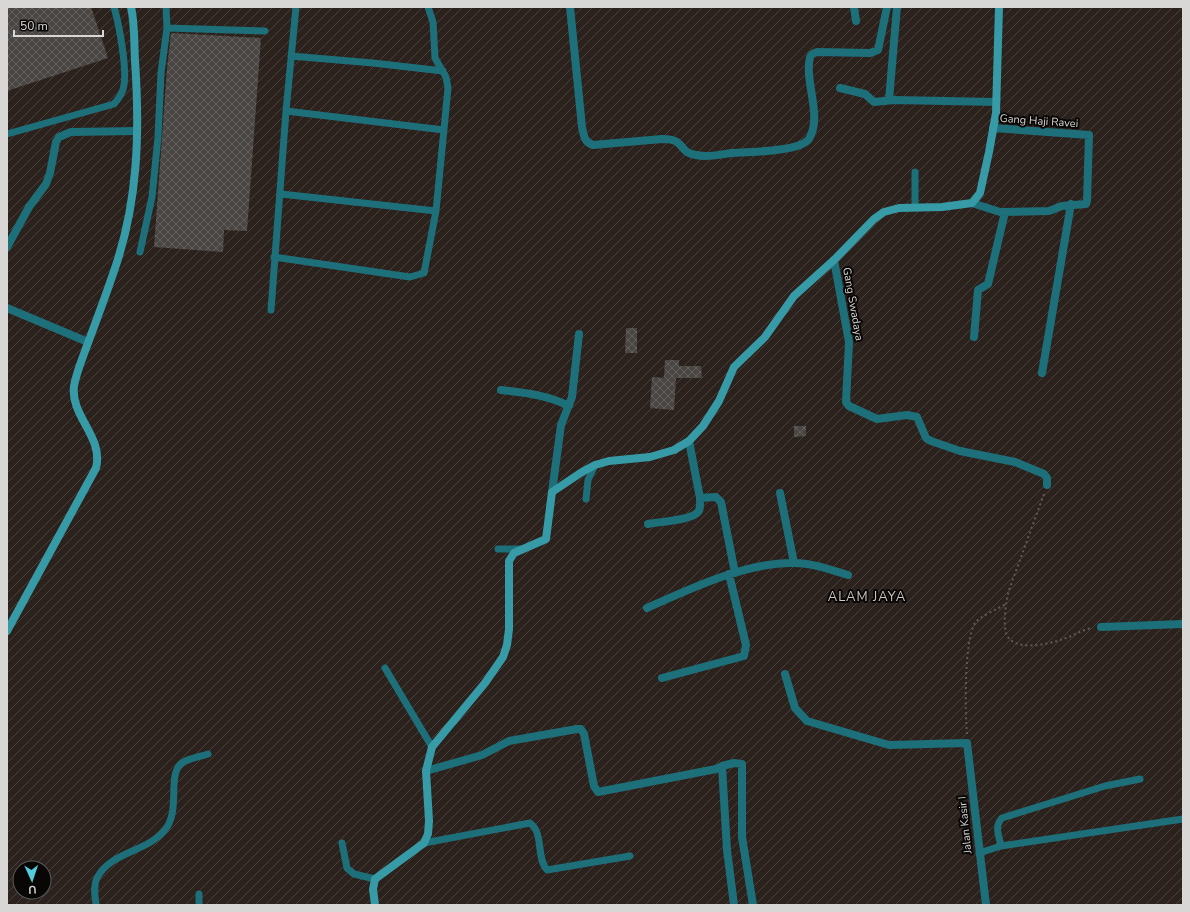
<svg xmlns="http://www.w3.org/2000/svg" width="1190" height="912" viewBox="0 0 1190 912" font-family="'Nunito Sans',sans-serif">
<defs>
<pattern id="industrial-furrows" width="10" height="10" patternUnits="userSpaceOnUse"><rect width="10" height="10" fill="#2c221d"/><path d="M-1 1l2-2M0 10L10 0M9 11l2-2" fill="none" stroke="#4a413d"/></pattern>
<pattern id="building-cross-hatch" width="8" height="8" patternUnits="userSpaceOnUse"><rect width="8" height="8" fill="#4a4643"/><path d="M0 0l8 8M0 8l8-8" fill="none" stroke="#64605d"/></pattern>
</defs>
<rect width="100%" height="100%" fill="#201c1a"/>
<path fill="url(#industrial-furrows)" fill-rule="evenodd" d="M7,7H1183V905H7ZM20,868H44V892H20Z"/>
<path fill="url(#building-cross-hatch)" d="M7,7H91L108,58L7,91Z
M171,33L261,38L247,231L224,230L223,252L154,247L167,69Z
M626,328H637V353H625Z
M665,360H679V366H701L702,378H676L674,410L650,408L652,377L664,378Z
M794,426H806V436L794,437Z"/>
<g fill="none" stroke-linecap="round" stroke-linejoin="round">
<path stroke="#5f5b59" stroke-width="2" stroke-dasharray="2 3" stroke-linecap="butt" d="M1044,494L1009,590C1006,602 1003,620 1006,633C1012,653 1050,644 1063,639C1073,636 1082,630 1092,628
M967,734C965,712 964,641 975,623C979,617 999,608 1006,604"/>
<path stroke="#1d6f79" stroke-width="7" d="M167,28L265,31
M291,56L373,63L443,71
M286,111L444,130
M7,134L114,104C119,98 123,93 124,85C127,67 119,24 114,7
M281,194L436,211
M915,207V172
M140,252L152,197L158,137L161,73L167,28L166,7
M274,257L410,277L424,273L436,211L448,88L446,77L435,58L433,22L428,7
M271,310L286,111L296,7
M586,499L588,480L595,465
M498,549H523
M385,668L432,747
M342,843L347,868L354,874L375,879
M424,843L530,823C544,833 536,858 547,870L630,856
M1001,846C999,836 994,826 1002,818L1105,786L1140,779
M979,853L1001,846L1183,819
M199,894V905
M96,905C95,896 93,886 97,878C110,852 146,852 164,831C182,811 166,775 182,763C189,758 200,757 208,754"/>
<path stroke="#1d6f79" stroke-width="8" d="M570,7L582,127C584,136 584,142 593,145L662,139C667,139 673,139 677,142C685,148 683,153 696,155C708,158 721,154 732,153C748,152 800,152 809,139C823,116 804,82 810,57C811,54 814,53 817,52L870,53L878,50L887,7
M854,7L856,21
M840,88L865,94L874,102L894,100L996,102
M889,100L897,7
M972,203L1000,212L1049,211L1062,206L1086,204L1087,201L1089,135L993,128
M7,247L29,207L46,184L50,173L56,142L59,137L71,132L137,131
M834,260L849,342L846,402L849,406L877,419L907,415L917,417L926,438L931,441L960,451L1015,462L1044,474L1047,478V485
M7,308L88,342
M974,337L978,290L988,284L1005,212
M1042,373L1071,204
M501,390C526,393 547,395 569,406
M552,492L561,425L572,397L579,334
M780,493L794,563
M700,498L716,497L721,502L735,573
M648,524C658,522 690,520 697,513C701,510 700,503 700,498L689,441
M647,608C690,589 746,562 794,563C813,563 831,570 848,575
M1101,627L1183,624
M785,674L795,708L807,721L889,745L967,743L986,905
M662,678L744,656L746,645L729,574
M722,766L734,763L742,764V837L753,905
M426,771L482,755L509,741L577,729H581L584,734L594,786L598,792L716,769L722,766L727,850L734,905"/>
<path stroke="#369ba7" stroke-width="8" d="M7,631L96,468C104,437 70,416 74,386C76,374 81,362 85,351C95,324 105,298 114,271C138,203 140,133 135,61C134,44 135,24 131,7
M375,905L373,889L375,879L424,843L428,834L429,821L426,771L432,747L485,683L503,657L507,645L509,629V561L514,553L546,539L552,492L582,472L595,465L609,461L650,457L674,450L689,441L703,426L719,401L734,367L765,337L794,296L834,260L874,219L884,212L899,208L942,207L972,203L980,193L989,152L996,113L999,7"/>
</g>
<g text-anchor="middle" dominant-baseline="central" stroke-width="4" stroke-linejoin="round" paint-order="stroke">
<g font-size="11" fill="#d9d7d5" stroke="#090706">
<text transform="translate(1039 121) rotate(4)">Gang Haji Ravei</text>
<text transform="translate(853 304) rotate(80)">Gang Swadaya</text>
<text transform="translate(965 825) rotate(-96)">Jalan Kasir I</text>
</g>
<g font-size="13" letter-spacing="1" fill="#cdc8c5" stroke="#090706">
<text x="867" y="597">ALAM JAYA</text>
</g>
</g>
<rect width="1190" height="912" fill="none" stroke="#d9d7d5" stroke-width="16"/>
<g transform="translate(32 880) rotate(177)"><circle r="19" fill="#090706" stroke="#5c5a59"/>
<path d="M0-3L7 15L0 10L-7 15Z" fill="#53cbda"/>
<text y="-6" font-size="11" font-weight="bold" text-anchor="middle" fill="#d9d7d5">U</text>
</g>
<path d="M14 30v6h89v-6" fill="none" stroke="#d9d7d5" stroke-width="2"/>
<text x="20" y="30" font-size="12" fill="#d9d7d5" stroke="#090706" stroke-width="3" paint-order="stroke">50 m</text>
</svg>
